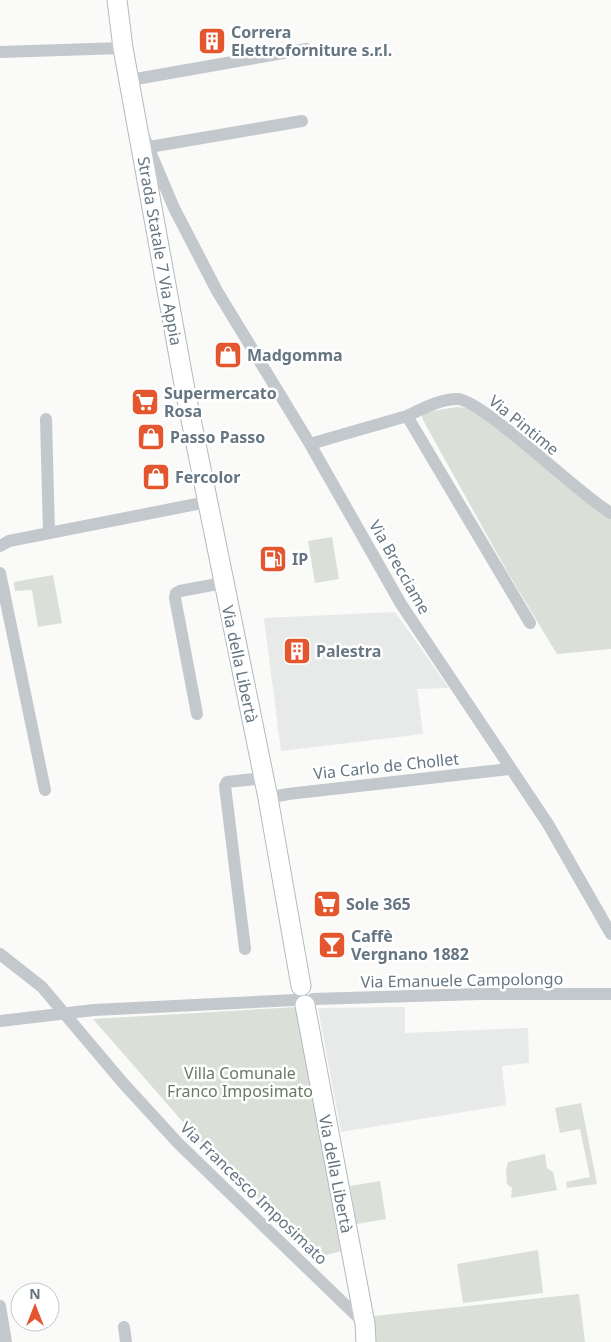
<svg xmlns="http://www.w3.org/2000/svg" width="611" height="1342" viewBox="0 0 611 1342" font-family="'Noto Sans',sans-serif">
<rect width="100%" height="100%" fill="#fafaf8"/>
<path fill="#e8e9e9" d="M395,612L449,688L417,689L423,734L281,751L264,618Z
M405,1007V1033L528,1028L529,1063L502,1066L506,1105L341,1132L318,1008Z"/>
<path fill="#dadfd7" d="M457,407L476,409L611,516V649L557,654L508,573L423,420L421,413Z
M332,537L339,579L315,583L308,541Z
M53,575L62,623L38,627L32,590L15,591L14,582Z
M297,1007L342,1251L318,1257L196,1137L93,1019Z
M581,1103L597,1184L567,1188L566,1182L590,1177L580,1129L560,1133L555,1108Z
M545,1154L547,1168L553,1172L557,1190L511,1198L512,1188L507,1184L506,1170L508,1162Z
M380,1181L386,1219L356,1224L350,1186Z
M538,1250L543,1293L463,1303L457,1264Z
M579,1294L585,1342H376L374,1316Z"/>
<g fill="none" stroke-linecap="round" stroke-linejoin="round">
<g stroke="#b3babf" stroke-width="21">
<path id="secondary" d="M117,0L123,48L186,395L268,798L301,986
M305,1005L365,1324L366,1342"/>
</g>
<path stroke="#c3c8cc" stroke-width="12" d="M0,52L123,48
M130,80L306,49
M144,137L174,208L217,291L310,444L401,604L548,824L611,934
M149,147L302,121
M407,416C422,409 440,399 457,399C482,399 579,495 611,513
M46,419L49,533
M310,444L407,416L530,623
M0,546L9,541L207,502
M0,573L45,790
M197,714L175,598L176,593L180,591L223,583
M268,798L288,794L509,769
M245,949L225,786L227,782L264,778
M0,954L42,987L123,1083L178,1143L365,1324
M313,999L479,994H611
M0,1021L94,1010L295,1000
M0,1306L6,1342
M124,1327L126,1342"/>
<use href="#secondary" stroke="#fff" stroke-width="19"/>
</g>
<defs>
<g id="building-square" transform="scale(1.4375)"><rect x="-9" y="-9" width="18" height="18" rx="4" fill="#e4572e" stroke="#fff"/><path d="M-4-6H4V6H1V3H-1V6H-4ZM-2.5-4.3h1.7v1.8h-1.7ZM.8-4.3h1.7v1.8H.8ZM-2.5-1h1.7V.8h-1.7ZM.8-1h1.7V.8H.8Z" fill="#fff"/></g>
<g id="shop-square" transform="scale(1.4375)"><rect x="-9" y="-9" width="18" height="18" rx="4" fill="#e4572e" stroke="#fff"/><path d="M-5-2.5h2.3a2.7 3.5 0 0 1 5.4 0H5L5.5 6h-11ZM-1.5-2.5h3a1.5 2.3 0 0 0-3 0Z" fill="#fff"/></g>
<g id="supermarket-square" transform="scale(1.4375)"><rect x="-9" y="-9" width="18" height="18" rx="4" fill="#e4572e" stroke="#fff"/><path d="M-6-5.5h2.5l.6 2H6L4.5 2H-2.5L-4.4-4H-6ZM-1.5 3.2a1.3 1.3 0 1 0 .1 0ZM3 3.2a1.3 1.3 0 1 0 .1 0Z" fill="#fff"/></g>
<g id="fuel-square" transform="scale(1.4375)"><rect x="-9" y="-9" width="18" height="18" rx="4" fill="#e4572e" stroke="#fff"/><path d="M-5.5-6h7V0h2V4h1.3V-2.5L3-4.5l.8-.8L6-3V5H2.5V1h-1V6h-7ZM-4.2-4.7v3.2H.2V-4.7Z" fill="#fff"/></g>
<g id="bar-square" transform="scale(1.4375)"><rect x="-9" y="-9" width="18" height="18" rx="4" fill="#e4572e" stroke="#fff"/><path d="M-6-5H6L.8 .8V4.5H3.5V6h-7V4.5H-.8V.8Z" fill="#fff"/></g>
</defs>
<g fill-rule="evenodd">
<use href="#building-square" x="212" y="41"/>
<use href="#shop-square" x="228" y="355"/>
<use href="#supermarket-square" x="145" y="402"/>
<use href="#shop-square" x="151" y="437"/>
<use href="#shop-square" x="156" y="477"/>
<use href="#fuel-square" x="273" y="559"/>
<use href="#building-square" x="297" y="651"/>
<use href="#supermarket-square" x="327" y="904"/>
<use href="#bar-square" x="332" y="945"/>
</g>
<g text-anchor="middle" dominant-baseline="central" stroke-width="5" stroke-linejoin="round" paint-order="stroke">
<g font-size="16" font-weight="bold" fill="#657683" stroke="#fff" text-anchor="start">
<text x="231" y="32">Correra<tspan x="231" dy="18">Elettroforniture s.r.l.</tspan></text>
<text x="247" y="355">Madgomma</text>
<text x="164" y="393">Supermercato<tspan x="164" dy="18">Rosa</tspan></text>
<text x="170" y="437">Passo Passo</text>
<text x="175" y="477">Fercolor</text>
<text x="292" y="559">IP</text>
<text x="316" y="651">Palestra</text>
<text x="346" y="904">Sole 365</text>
<text x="351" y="936">Caffè<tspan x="351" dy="18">Vergnano 1882</tspan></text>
</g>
<g font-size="16" fill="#657683" stroke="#fff">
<text transform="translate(160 251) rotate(80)">Strada Statale 7 Via Appia</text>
<text transform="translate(524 425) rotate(39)">Via Pintime</text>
<text transform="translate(400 567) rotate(60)">Via Brecciame</text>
<text transform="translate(240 664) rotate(78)">Via della Libertà</text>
<text transform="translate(386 766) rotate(-6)">Via Carlo de Chollet</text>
<text transform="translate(462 980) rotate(-1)">Via Emanuele Campolongo</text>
<text transform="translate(336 1174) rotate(79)">Via della Libertà</text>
<text transform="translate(254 1193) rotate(44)">Via Francesco Imposimato</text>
</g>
<g font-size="16" fill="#687a64" stroke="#fff">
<text x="240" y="1073">Villa Comunale<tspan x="240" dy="18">Franco Imposimato</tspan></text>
</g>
</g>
<g transform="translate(35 1307)"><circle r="24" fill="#ffffff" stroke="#c1c8cd"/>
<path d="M0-4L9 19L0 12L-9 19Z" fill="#e4572e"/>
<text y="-8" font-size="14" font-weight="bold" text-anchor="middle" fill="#657683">N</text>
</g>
</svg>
